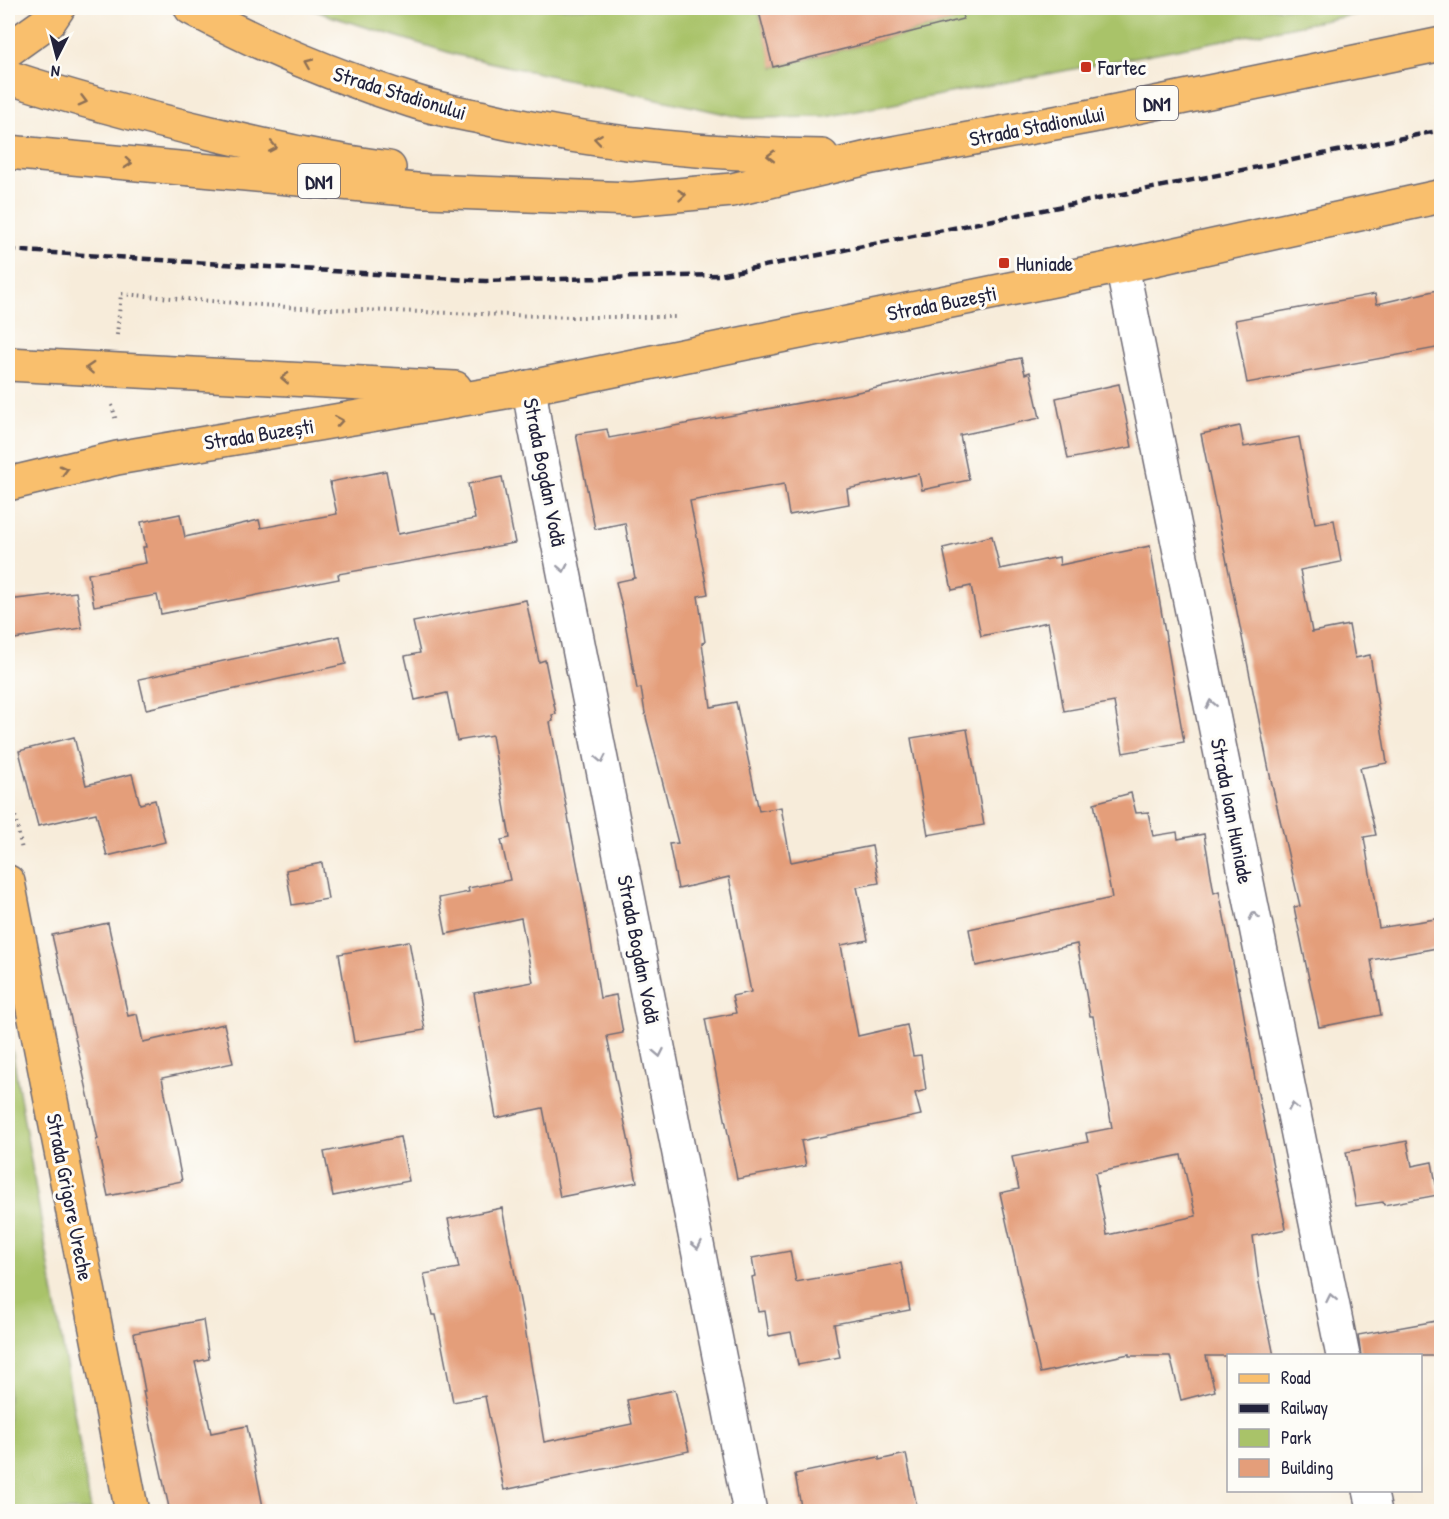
<svg xmlns="http://www.w3.org/2000/svg" width="1449" height="1519" viewBox="0 0 1449 1519" font-family="'Patrick Hand',sans-serif">
<rect width="100%" height="100%" fill="#fdfcf7"/>
<filter id="ink" filterUnits="userSpaceOnUse"><feTurbulence type="fractalNoise" baseFrequency=".0167" numOctaves="2"/><feDisplacementMap in="SourceGraphic" scale="12" xChannelSelector="R" yChannelSelector="G"/><feConvolveMatrix kernelMatrix="1 2 1 2 8 2 1 2 1" color-interpolation-filters="sRGB"/></filter>
<filter id="wash" filterUnits="userSpaceOnUse"><feTurbulence type="fractalNoise" baseFrequency=".008" numOctaves="4" result="noise"/><feDisplacementMap in="SourceGraphic" scale="24" xChannelSelector="R" yChannelSelector="G"/><feGaussianBlur stdDeviation="1.35" result="paint"/><feColorMatrix in="noise" values="0 0 0 0 0 0 0 0 0 0 0 0 0 0 0 0 0 1.4 0 .05"/><feComposite in="paint" operator="in"/></filter>
<g filter="url(#wash)">
<rect width="100%" height="100%" fill="#f7ecda"/>
<path fill="#a9c369" stroke="#667252" stroke-width="1.5" d="M309,8H758L774,67L1007,8H1388L826,117L744,118L457,55L330,16Z
M8,1027L91,1511H8Z"/>
<g id="blocks">
<path fill="#e49e7a" fill-rule="evenodd" d="M758,8H962L963,19L773,67Z
M1442,289V347L1247,383L1235,320L1375,294L1377,304Z
M1021,358L1025,374L1030,372L1040,418L960,435L969,480L922,490L919,474L847,489L849,504L789,515L784,484L690,501L708,594L698,596L705,642L702,643L711,707L736,702L759,811L781,807L791,862L872,846L879,883L857,887L868,940L841,945L858,1036L907,1025L913,1056L921,1055L926,1090L915,1093L921,1115L801,1141L806,1166L737,1179L705,1019L736,1013L732,996L751,992L729,877L678,889L669,844L678,843L645,713L641,688L637,689L623,611L616,582L635,578L625,523L595,529L576,434L607,429L609,438L848,394Z
M1119,384L1132,447L1068,459L1056,398Z
M1240,426L1244,447L1299,437L1315,523L1334,520L1341,562L1300,570L1312,632L1349,625L1355,658L1370,655L1387,763L1360,768L1376,835L1364,837L1379,928L1442,918V947L1371,960L1381,1015L1319,1027L1294,907L1300,906L1272,785L1201,434Z
M386,471L398,534L475,519L468,484L502,477L515,543L338,574L339,579L161,614L157,595L94,606L88,574L146,563L143,547H146L141,522L180,514L185,537L259,520L261,528L337,514L330,482Z
M992,536L1000,569L1059,557L1060,565L1150,546L1184,742L1123,753L1114,702L1064,711L1048,622L981,636L971,586L952,590L943,548Z
M76,592L82,628L8,640V600Z
M526,600L539,662L545,660L556,714L552,715L553,721L550,722L585,905L600,998L616,995L623,1033L607,1036L637,1182L560,1197L543,1108L496,1118L474,993L533,982L521,918L446,934L439,898L469,892L468,888L510,880L501,840L510,838L492,735L457,741L447,693L415,700L405,656L420,653L413,622Z
M340,636L346,664L146,709L139,679Z
M967,729L984,825L928,835L911,738Z
M74,737L86,785L132,774L140,804L155,800L165,842L107,856L96,813L38,826L19,751Z
M1131,793L1136,813L1148,812L1153,836L1177,832L1178,839L1204,834L1214,893L1219,891L1238,988L1239,987L1255,1079L1286,1229L1253,1236L1259,1283L1274,1356H1206L1215,1391L1181,1400L1170,1356H1129V1354L1040,1373L1000,1193L1019,1189L1012,1157L1088,1142L1086,1133L1112,1128L1093,1016H1090L1077,944L976,966L969,929L1112,898L1094,803ZM1181,1155L1196,1216L1107,1235L1095,1173Z
M322,863L328,899L292,905L286,870Z
M108,923L128,1016L137,1014L143,1042L224,1024L233,1063L162,1078L182,1181L108,1196L96,1140L98,1139L52,935Z
M409,941L425,1030L354,1042L339,954Z
M400,1137L409,1181L333,1196L324,1152Z
M1407,1141L1412,1166L1432,1162L1438,1195L1384,1205L1383,1202L1356,1206L1346,1152Z
M502,1208L523,1316L544,1442L632,1424L627,1400L675,1390L689,1451L504,1490L485,1396L453,1402L436,1315H432L424,1274L459,1268L448,1219Z
M790,1251L796,1282L901,1263L910,1310L834,1324L840,1357L798,1365L791,1332L769,1336L765,1311L758,1312L752,1277L755,1276L752,1258Z
M203,1320L209,1359L195,1362L211,1433L247,1426L264,1512H170L143,1391H145L134,1333Z
M1442,1320V1356H1361L1358,1335Z
M906,1454L918,1512H802L795,1474L879,1457V1460Z"/>
</g>
</g>
<g filter="url(#ink)">
<use href="#blocks" fill-opacity="0" stroke="#6d6973" stroke-width="1.5"/>
<g fill="none" stroke-linecap="round" stroke-linejoin="round">
<g stroke="#6d6973" stroke-width="36">
<path id="minor" d="M1122,266L1343,1356
M529,387L535,426L750,1512
M1370,1490L1375,1512"/>
</g>
<g stroke="#6d6973" stroke-width="36">
<path id="major" d="M191,8C261,46 337,77 413,101C436,109 460,113 484,118C595,144 708,154 822,156
M8,50L50,20L58,8
M8,77C77,100 148,118 219,135C275,148 332,161 389,168
M8,152L427,191L632,199L732,190L872,157L1092,116L1442,44
M8,364L455,388
M8,484L117,458L511,391L1122,266L1442,196
M8,882L132,1512"/>
</g>
<path stroke="#6d6973" stroke-width="4" stroke-dasharray="1.5 4.5" stroke-linecap="butt" d="M117,335L121,294L300,308L572,317H679
M112,405L116,421
M8,781L22,850"/>
<use href="#minor" stroke="#fff" stroke-width="33"/>
<use href="#major" stroke="#f9bf6d" stroke-width="33"/>
<path stroke="#22223b" stroke-width="4.5" stroke-dasharray="9 4.5" stroke-linecap="butt" d="M8,250L485,281L719,275L1442,130"/>
</g>
<defs><path id="oneway-chevron" d="M-2-3.5L2.5 0L-2 3.5" fill="none" stroke-width="1.6" stroke-linecap="round" stroke-linejoin="round" transform="scale(1.5)"/></defs>
<g stroke="#8e7054">
<use href="#oneway-chevron" transform="translate(309 63) rotate(-157)"/>
<use href="#oneway-chevron" transform="translate(83 101) rotate(15)"/>
<use href="#oneway-chevron" transform="translate(598 139) rotate(-172)"/>
<use href="#oneway-chevron" transform="translate(273 147) rotate(11)"/>
<use href="#oneway-chevron" transform="translate(771 156) rotate(-179)"/>
<use href="#oneway-chevron" transform="translate(128 163) rotate(5)"/>
<use href="#oneway-chevron" transform="translate(682 195) rotate(-5)"/>
<use href="#oneway-chevron" transform="translate(90 368) rotate(-177)"/>
<use href="#oneway-chevron" transform="translate(285 378) rotate(-177)"/>
<use href="#oneway-chevron" transform="translate(339 421) rotate(-9)"/>
<use href="#oneway-chevron" transform="translate(64 470) rotate(-14)"/>
</g>
<g stroke="#9c9ca7">
<use href="#oneway-chevron" transform="translate(563 568) rotate(79)"/>
<use href="#oneway-chevron" transform="translate(1211 704) rotate(-101)"/>
<use href="#oneway-chevron" transform="translate(601 759) rotate(79)"/>
<use href="#oneway-chevron" transform="translate(1254 916) rotate(-101)"/>
<use href="#oneway-chevron" transform="translate(659 1053) rotate(79)"/>
<use href="#oneway-chevron" transform="translate(1293 1107) rotate(-101)"/>
<use href="#oneway-chevron" transform="translate(697 1245) rotate(79)"/>
<use href="#oneway-chevron" transform="translate(1331 1298) rotate(-101)"/>
</g>
</g>
<g fill="#c8321e" stroke="#fdfcf7" stroke-width="2">
<rect x="1080" y="61" width="12" height="12" rx="3"/>
<rect x="998" y="257" width="12" height="12" rx="3"/>
</g>
<g text-anchor="middle" dominant-baseline="central" stroke-width="6" stroke-linejoin="round" paint-order="stroke">
<g fill="#fdfcf7" stroke="#646373" stroke-width="1.5">
<rect x="1136" y="86" width="42" height="34" rx="4.5"/>
<rect x="298" y="164" width="42" height="34" rx="4.5"/>
</g>
<g font-size="20" font-weight="bold" fill="#22223b">
<text x="1157" y="103">DN1</text>
<text x="319" y="181">DN1</text>
</g>
<g font-size="21" fill="#22223b" stroke="#fdfcf7" text-anchor="start">
<text x="1098" y="67">Fartec</text>
<text x="1016" y="263">Huniade</text>
</g>
<g font-size="21" fill="#22223b" stroke="#fdfcf7">
<text transform="translate(400 93) rotate(17)">Strada Stadionului</text>
<text transform="translate(1037 126) rotate(-11)">Strada Stadionului</text>
<text transform="translate(942 303) rotate(-11)">Strada Buzești</text>
<text transform="translate(259 434) rotate(-9)">Strada Buzești</text>
<text transform="translate(545 472) rotate(79)">Strada Bogdan Vodă</text>
<text transform="translate(1232 811) rotate(79)">Strada Ioan Huniade</text>
<text transform="translate(639 949) rotate(79)">Strada Bogdan Vodă</text>
<text transform="translate(70 1197) rotate(79)">Strada Grigore Ureche</text>
</g>
</g>
<rect width="1449" height="1519" fill="none" stroke="#fdfcf7" stroke-width="30"/>
<rect x="1227" y="1354" width="195" height="138" fill="#fdfcf7" stroke="#a5a5ac" stroke-width="1.5"/>
<rect x="1239" y="1374" width="30" height="9" fill="#f9bf6d" stroke="#a5a5ac" stroke-width="1.5"/>
<text x="1281" y="1384" font-size="18" fill="#22223b">Road</text>
<rect x="1239" y="1404" width="30" height="9" fill="#22223b" stroke="#a5a5ac" stroke-width="1.5"/>
<text x="1281" y="1414" font-size="18" fill="#22223b">Railway</text>
<rect x="1239" y="1429" width="30" height="18" fill="#a9c369" stroke="#a5a5ac" stroke-width="1.5"/>
<text x="1281" y="1444" font-size="18" fill="#22223b">Park</text>
<rect x="1239" y="1459" width="30" height="18" fill="#e49e7a" stroke="#a5a5ac" stroke-width="1.5"/>
<text x="1281" y="1474" font-size="18" fill="#22223b">Building</text>
<g transform="translate(57 57) rotate(186)" stroke="#fdfcf7" stroke-width="4.5" paint-order="stroke">
<path d="M0-4.5L10 22L0 15L-10 22Z" fill="#22223b"/>
<text y="-9" font-size="16" font-weight="bold" text-anchor="middle" fill="#22223b">N</text>
</g>
</svg>
